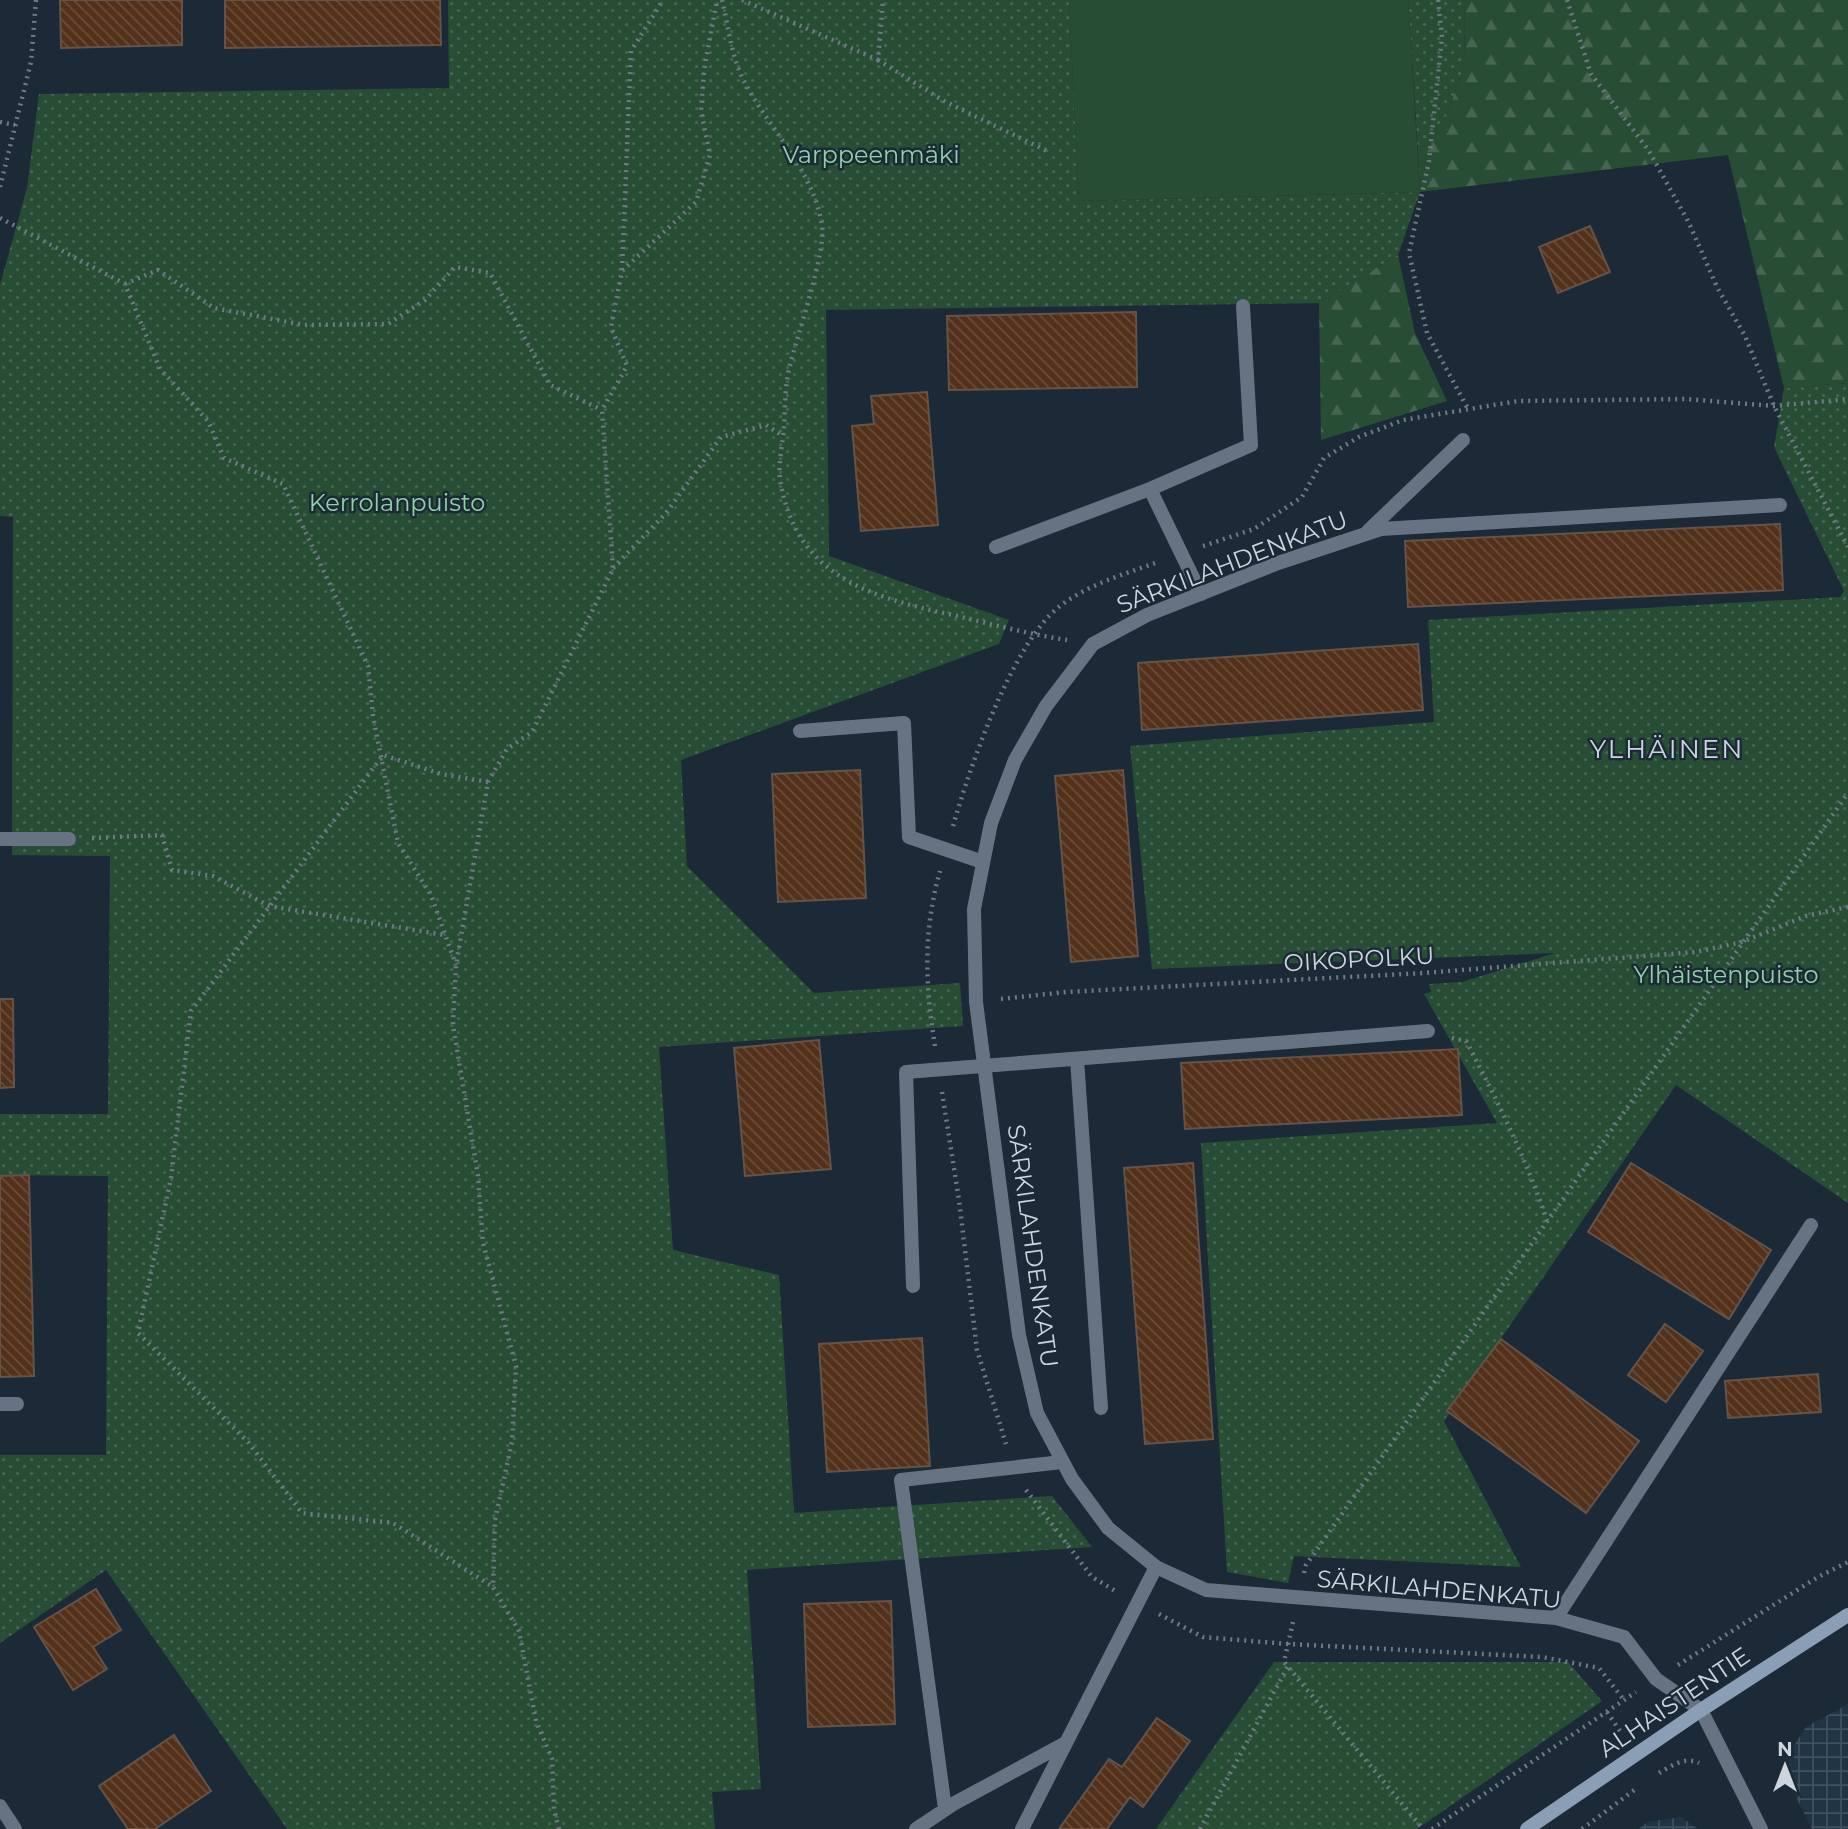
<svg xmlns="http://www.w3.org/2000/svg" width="1848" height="1829" viewBox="0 0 1848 1829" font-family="Montserrat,sans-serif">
<defs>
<pattern id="industrial-grid" width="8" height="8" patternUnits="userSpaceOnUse" patternTransform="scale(1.75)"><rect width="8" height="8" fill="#203444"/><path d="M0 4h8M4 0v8" fill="none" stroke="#3f505f"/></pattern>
<pattern id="grass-dots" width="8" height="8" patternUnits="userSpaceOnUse" patternTransform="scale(1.75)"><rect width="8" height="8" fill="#284d35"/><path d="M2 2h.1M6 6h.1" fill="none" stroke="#466652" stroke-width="1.8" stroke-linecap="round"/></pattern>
<pattern id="forest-firs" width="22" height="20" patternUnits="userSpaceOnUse" patternTransform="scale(1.75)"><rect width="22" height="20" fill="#284d35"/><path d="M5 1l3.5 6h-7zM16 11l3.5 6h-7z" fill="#466652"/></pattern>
<pattern id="building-back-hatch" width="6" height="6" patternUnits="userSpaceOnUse" patternTransform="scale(1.75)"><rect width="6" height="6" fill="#523019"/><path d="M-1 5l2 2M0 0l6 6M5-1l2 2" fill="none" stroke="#6a4d3a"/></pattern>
</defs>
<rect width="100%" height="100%" fill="#1b2a36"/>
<path fill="url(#industrial-grid)" d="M1848,1704V1829H1812L1791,1787L1788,1754L1806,1727Z
M1681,1817L1698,1829H1638L1648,1822Z"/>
<path fill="url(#grass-dots)" d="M448,0H1069L1079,201L1420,192L1398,255L1319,303L826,310L829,556L1009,620L999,644L681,760L687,866L814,993L960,983L963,1026L659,1047L673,1250L779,1275L794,1513L1052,1496L1092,1547L747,1570L761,1789L712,1792L715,1829H287L106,1570L0,1643V1455H106L108,1176L0,1175V1114H108L110,856L12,855L13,517L0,516V285L27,188L39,94L449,88Z
M1408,0H1464L1465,62L1447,115L1418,153Z
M1848,383V1203L1676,1085L1444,1421L1521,1567L1294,1556L1288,1583L1227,1572L1201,1143L1497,1123L1424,994L1431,992L1429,984L1462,982L1555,953L1152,969L1130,746L1434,722L1428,620L1840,597L1844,591L1774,447L1784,388Z
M1274,1662H1568L1602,1701L1417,1829H1156Z"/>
<path fill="url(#forest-firs)" d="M1464,0H1848V383L1784,388L1728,155L1420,192L1418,153L1447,115L1465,62Z
M1398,255L1415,333L1447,401L1321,440L1319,303Z"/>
<path fill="#284d35" d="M1069,0H1408L1420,192L1079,201Z"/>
<path fill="url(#building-back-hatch)" stroke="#655348" stroke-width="2" d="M60,0H182V45L61,48Z
M225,0H440L441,45L225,48Z
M1590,226L1610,272L1558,293L1539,247Z
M1136,312L1137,387L949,390L947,316Z
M927,392L938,525L861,531L852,426L874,424L871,396Z
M1780,524L1783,590L1408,607L1405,541Z
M1418,644L1423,710L1142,730L1138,663Z
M860,770L866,898L778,902L772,774Z
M1123,770L1138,956L1071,962L1055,776Z
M0,999H13L14,1087L0,1088Z
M819,1040L831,1169L745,1176L734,1048Z
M1458,1049L1462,1115L1185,1129L1181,1063Z
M1193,1163L1213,1439L1145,1444L1124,1168Z
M1631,1163L1771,1250L1729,1319L1588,1232Z
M29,1175L34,1376L0,1377V1176Z
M1665,1324L1703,1351L1666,1402L1628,1375Z
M922,1338L930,1466L827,1472L819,1344Z
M1501,1339L1639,1441L1586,1513L1447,1411Z
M1818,1374L1821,1412L1728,1418L1725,1381Z
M96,1589L121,1630L93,1647L107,1669L73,1690L34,1627Z
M891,1601L895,1724L808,1727L804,1604Z
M1157,1718L1190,1741L1143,1807L1130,1797L1107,1829H1059L1109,1759L1122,1767Z
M174,1735L211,1791L155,1829H128L99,1786Z"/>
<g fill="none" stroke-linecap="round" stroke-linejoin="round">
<path stroke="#6e7a85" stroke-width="4.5" stroke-dasharray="2 5" stroke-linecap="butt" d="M722,0C728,24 731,54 742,77C767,128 812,166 822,225C826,253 797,336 789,369C785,387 785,408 784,427C783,443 778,463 780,479C795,575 867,596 948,614C988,623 1027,634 1067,640
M742,0L878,60L883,0
M1438,0L1442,37L1429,161L1409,253L1427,333L1468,409
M1567,0L1591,74L1649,151L1689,223L1717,287L1745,336L1774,406L1848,547
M878,60L944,101L1047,151
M0,122L15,125
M0,187L31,62L36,0
M0,218L125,284L160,369L208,421L224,458L283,484L368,666L373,716L398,843L431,895L456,965
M622,270L631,51L663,0
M125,284L158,270L214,308L304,325L388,324L425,300L455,267L490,273L550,385L602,410
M1203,546L1254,529L1302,497L1324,458L1359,437L1403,420L1518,401L1686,399L1774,406L1848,399
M613,568L666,513L721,437L766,425L783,436
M488,782L441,774L383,755L191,1011L171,1178L138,1333L248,1442L302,1513L393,1523L493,1587
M953,826C970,767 1012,643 1060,606C1089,584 1125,574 1158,562
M92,838L162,835L172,870L213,876L269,906L445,935
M1001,999L1066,992L1423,973L1696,952L1742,942L1806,916L1848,907
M1452,1038L1466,1041C1497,1100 1526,1158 1547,1221
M935,1046C925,985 923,931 940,871
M942,1092L959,1200L977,1350L1006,1444
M1026,1490L1092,1577L1117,1592
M1304,1573L1306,1565L1848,793
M1159,1614L1203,1637L1288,1644L1542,1657L1599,1668L1624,1700
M1293,1622L1284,1662L1423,1829
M1678,1665L1818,1577L1848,1562
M1607,1712L1622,1734
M1659,1773C1671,1766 1685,1756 1699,1763
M559,1829L554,1810L552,1759L536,1721L519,1631L493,1587L495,1520L512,1442L516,1366L483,1243L478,1176L453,1025L456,965L488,782L507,749L532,732L613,569L602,410L627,366L611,327L622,271L696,202L710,155L701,111L704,70L717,0
M1200,1829L1288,1666
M1432,1829L1636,1692
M1582,1829L1637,1788"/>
<path stroke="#677382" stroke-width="14" d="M1150,489L1201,594
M1381,529L1780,505
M1368,531L1463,440
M996,547L1150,489L1251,445L1243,306
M800,731L904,723L909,837L983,862
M0,839H69
M1077,1059L1101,1408
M913,1286L906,1072L1428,1031
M0,1404H17
M1556,1618L1811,1225
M945,1809L901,1480L1062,1462
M916,1829L955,1803L1064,1744
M1022,1829L1156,1567"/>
<path stroke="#677382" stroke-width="14" d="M1381,529L1278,563L1147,615L1093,644L1046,706L1015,760L991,823L974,909L976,1002L1019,1335L1037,1413L1072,1479L1108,1528L1156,1567L1206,1590L1556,1618L1624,1637L1656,1679L1701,1710L1761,1829
M0,1806L15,1829"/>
<path stroke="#8a9eb5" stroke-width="14" d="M1527,1829L1701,1710L1848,1615"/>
</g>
<g text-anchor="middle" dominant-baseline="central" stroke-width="5" stroke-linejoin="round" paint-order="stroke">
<g font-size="24" fill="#90d0a4" stroke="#1b2a36">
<text x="871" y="154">Varppeenmäki</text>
<text x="397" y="502">Kerrolanpuisto</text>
<text x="1726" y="974">Ylhäistenpuisto</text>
</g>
<g font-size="24" fill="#ccd5dd" stroke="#1b2a36">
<text transform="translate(1232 562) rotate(-21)">SÄRKILAHDENKATU</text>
<text transform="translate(1359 959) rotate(-3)">OIKOPOLKU</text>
<text transform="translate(1033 1246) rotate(82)">SÄRKILAHDENKATU</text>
<text transform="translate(1439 1589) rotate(5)">SÄRKILAHDENKATU</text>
<text transform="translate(1674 1702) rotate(-34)">ALHAISTENTIE</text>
</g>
<g font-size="26" letter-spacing="2" fill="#ccd5dd" stroke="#1b2a36">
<text x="1667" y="749">YLHÄINEN</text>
</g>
</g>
<g transform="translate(1785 1766)" stroke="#1b2a36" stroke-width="5" paint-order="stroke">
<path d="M0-5L12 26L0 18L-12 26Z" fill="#ccd5dd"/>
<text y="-10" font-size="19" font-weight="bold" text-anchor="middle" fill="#ccd5dd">N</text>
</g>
</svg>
